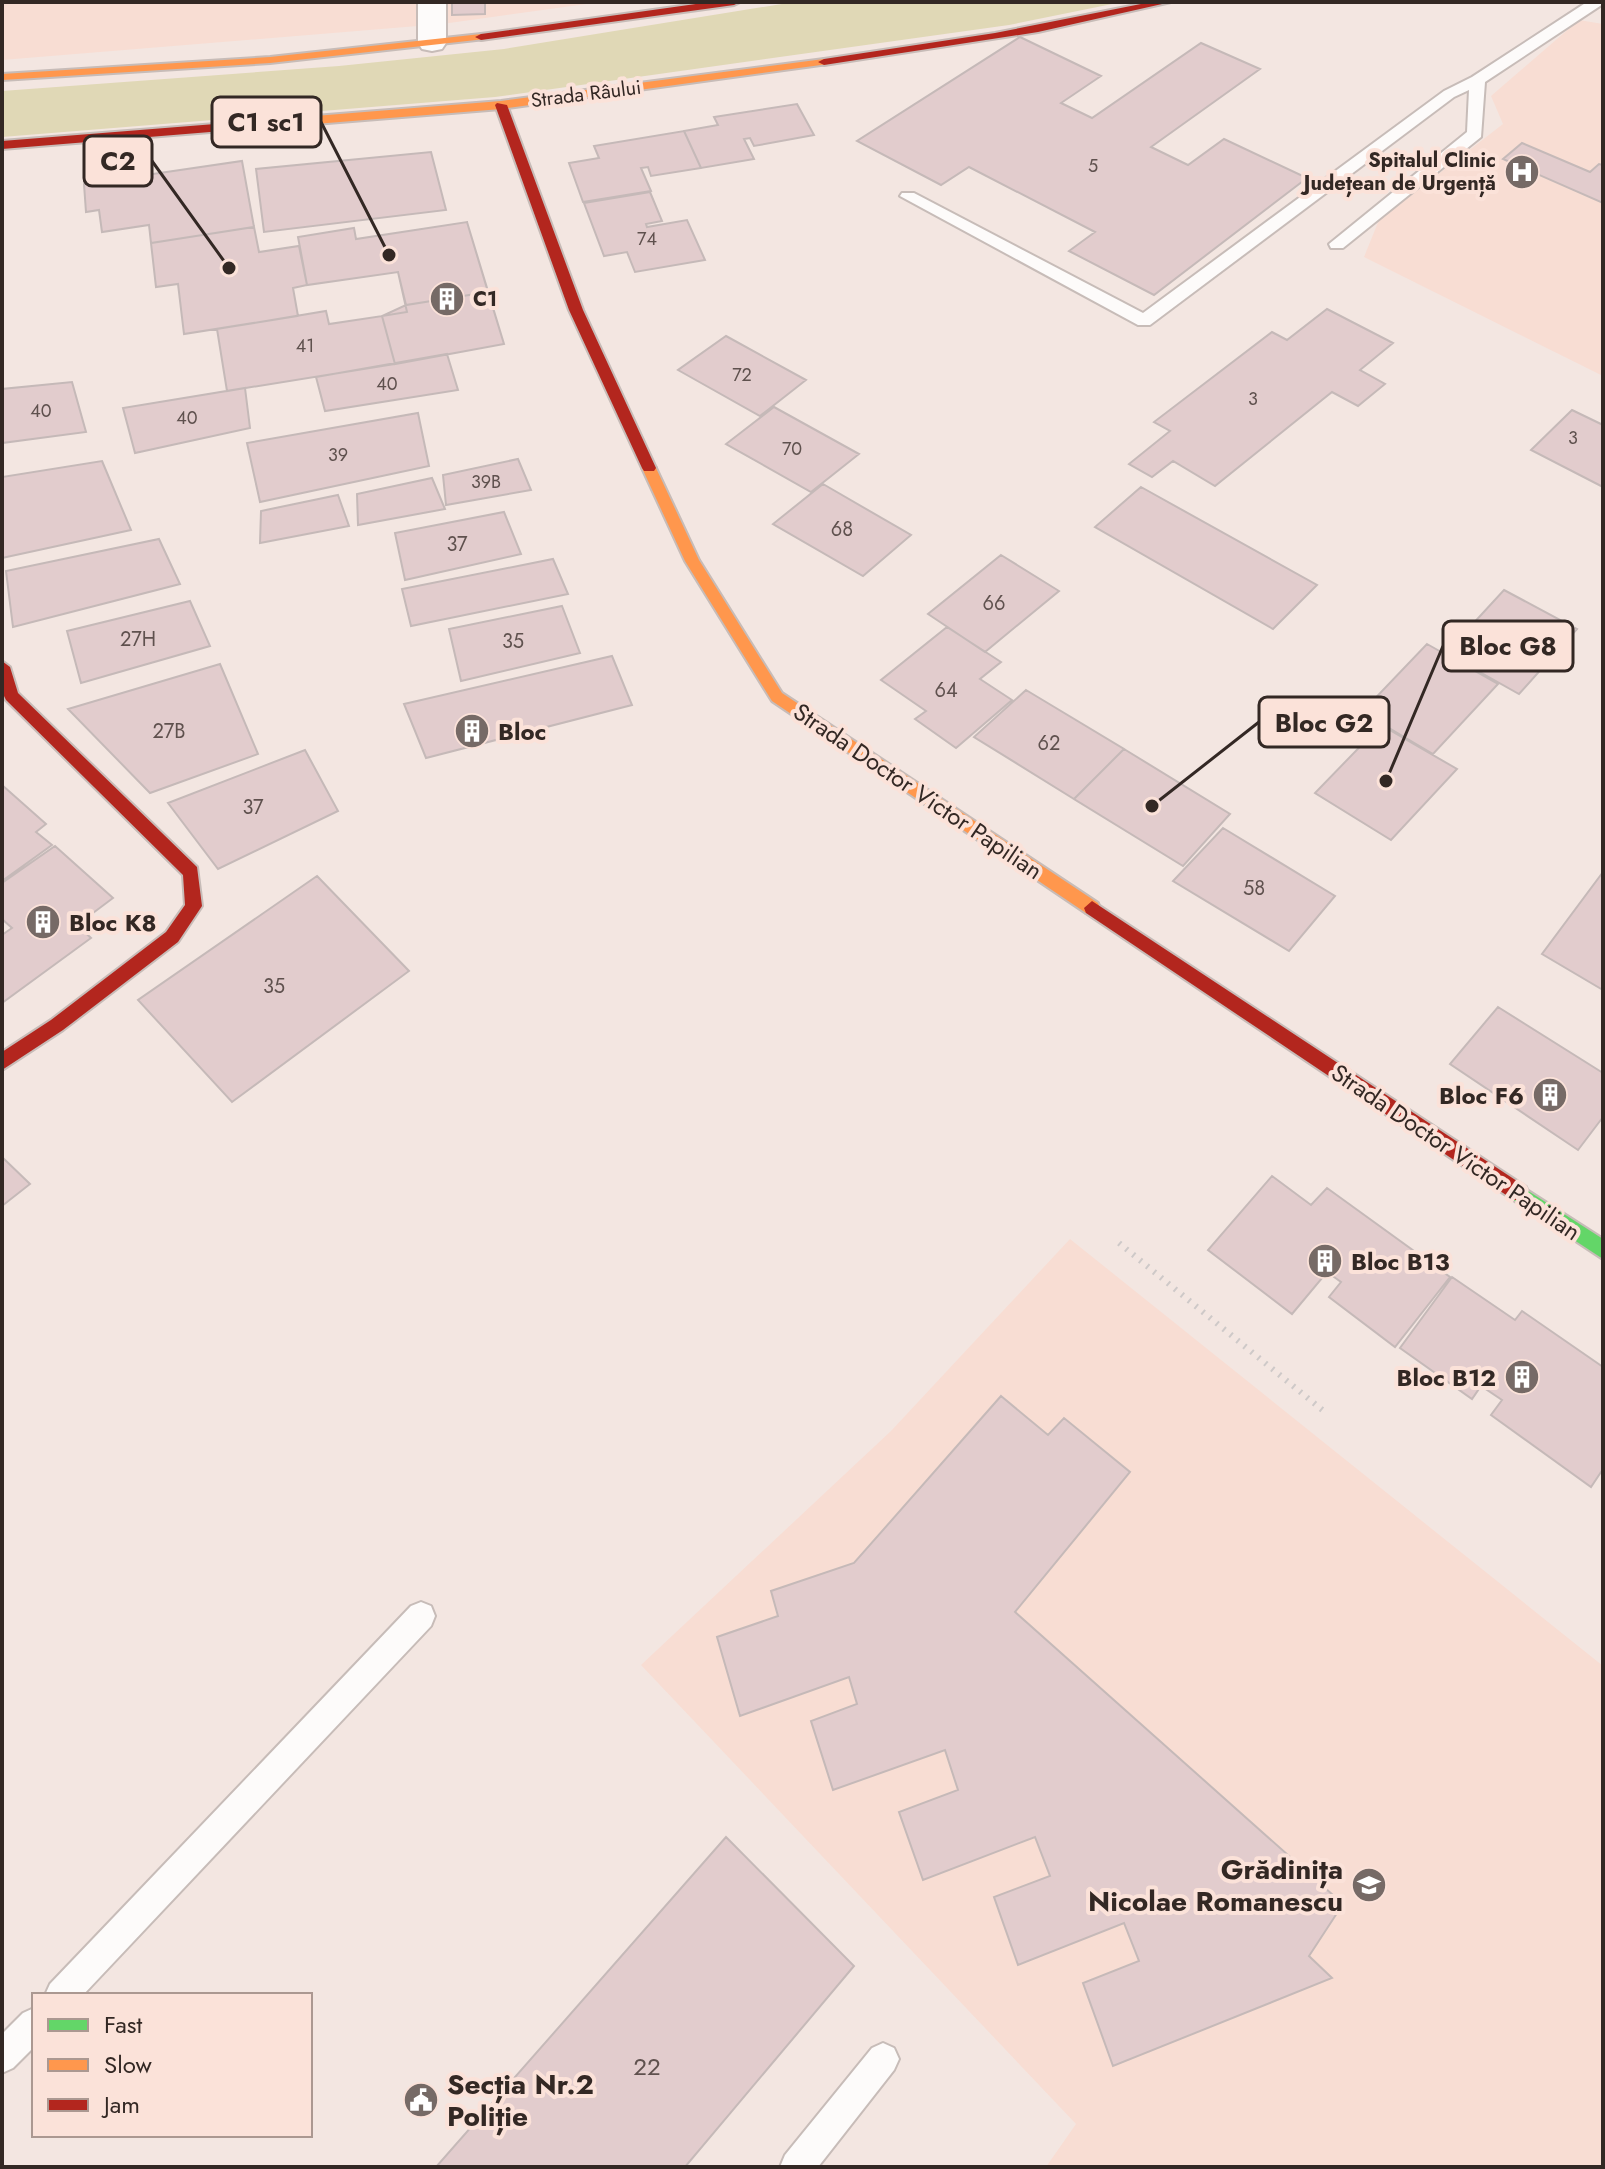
<svg xmlns="http://www.w3.org/2000/svg" width="1605" height="2169" viewBox="0 0 1605 2169" font-family="Jost,sans-serif">
<rect width="100%" height="100%" fill="#f3e6e1"/>
<path fill="#f8ddd3" d="M2,2H601L442,24L2,60Z
M1579,20L1603,24V376L1364,257L1379,220L1503,124L1491,96Z
M1070,1239L1603,1666V2167H1046L1076,2124L641,1665L891,1431Z"/>
<path fill="#e0d8b6" d="M794,2H1122L1009,25L495,97L2,137V91L339,66L504,49Z"/>
<path fill="#e2cccd" stroke="#c5b9b8" stroke-width="2" d="M452,2H485V14L452,15Z
M1020,37L1101,76L1061,103L1092,118L1201,43L1260,69L1151,147L1188,165L1224,139L1307,178L1154,295L1069,251L1095,232L969,167L941,185L857,141Z
M797,104L814,135L754,146L750,138L744,139L754,159L701,168L684,131L718,125L714,117Z
M684,131L701,168L651,176L648,167L641,168L651,191L583,202L569,163L599,158L594,146Z
M1522,143L1590,172L1599,164L1603,165V203L1503,159Z
M431,152L446,210L264,232L256,169Z
M242,161L254,227L151,243L149,225L102,232L99,210L86,212L84,184Z
M650,192L662,221L646,224L647,227L687,220L705,260L635,272L627,252L604,256L584,203Z
M467,222L504,344L395,364L382,316L407,312L398,272L307,285L298,237L354,228L356,239Z
M467,222L488,292L406,305L398,272L307,285L298,237L354,228L356,239Z
M254,227L259,252L299,246L307,285L293,288L298,316L184,334L178,284L156,287L151,243Z
M488,292L504,344L395,364L382,316L406,305Z
M1327,309L1393,343L1360,370L1385,384L1358,406L1332,392L1215,486L1173,461L1152,477L1129,464L1170,431L1154,422L1272,332L1287,340Z
M326,311L329,324L382,316L395,364L227,391L217,329Z
M726,336L806,380L760,416L678,370Z
M447,354L458,390L325,411L316,377Z
M72,382L86,432L2,443V389Z
M245,388L250,428L135,453L123,408Z
M774,407L859,454L811,492L726,444Z
M1572,410L1603,425V487L1531,450Z
M1572,410L1603,425V487L1531,450Z
M418,413L429,466L260,502L247,443Z
M518,459L531,490L446,505L443,475Z
M102,461L131,530L2,558V477Z
M432,478L445,509L358,525L357,494Z
M823,484L911,535L863,576L773,524Z
M1141,487L1317,585L1273,629L1095,527Z
M338,495L349,526L260,543L261,511Z
M504,512L521,554L405,580L395,533Z
M159,539L180,584L13,627L6,571Z
M1001,555L1059,591L985,652L928,614Z
M553,559L568,594L411,626L402,589Z
M1504,590L1577,629L1519,694L1446,653Z
M190,601L210,646L81,683L67,631Z
M562,606L580,653L461,681L449,629Z
M947,627L1001,662L980,679L1012,700L956,748L915,719L926,711L881,680Z
M1427,644L1498,684L1433,754L1362,712Z
M612,656L632,705L426,758L404,704Z
M220,664L258,754L150,793L68,709Z
M1026,690L1124,749L1074,799L974,737Z
M1381,725L1457,769L1391,840L1315,793Z
M1124,749L1230,814L1183,866L1074,799Z
M305,750L338,811L218,869L168,803Z
M2,785L46,824L36,832L52,845L2,881Z
M1223,828L1335,896L1289,951L1173,881Z
M55,846L113,898L77,925L91,938L2,1003V935L12,928L2,919V883Z
M1603,872V990L1542,954Z
M317,876L409,971L232,1102L138,1000Z
M1498,1007L1603,1073V1117L1578,1150L1450,1064Z
M2,1157L30,1184L2,1206Z
M1272,1176L1311,1205L1327,1188L1450,1277L1395,1347L1329,1297L1341,1282L1327,1272L1292,1314L1208,1250Z
M1452,1277L1515,1320L1522,1311L1603,1367V1469L1591,1487L1491,1415L1502,1400L1481,1386L1472,1399L1400,1348Z
M1001,1396L1048,1435L1064,1418L1130,1472L1015,1612L1343,1904L1309,1956L1332,1978L1113,2066L1083,1983L1139,1961L1124,1923L1018,1965L994,1897L1050,1876L1035,1837L923,1880L899,1812L958,1790L945,1750L833,1790L811,1721L857,1704L849,1677L740,1716L717,1637L778,1616L771,1591L854,1563Z
M726,1837L854,1966L685,2167H436Z"/>
<g fill="none" stroke-linecap="round" stroke-linejoin="round">
<g stroke="#c7bcb8" stroke-width="4">
<path id="lane" d="M1587,2L1603,4L1485,82L1481,137L1343,248H1331L1329,244L1467,132L1469,90L1454,97L1150,325H1138L900,196L902,193H914L1143,313L1444,91L1472,77Z
M421,1602L431,1606L435,1616L431,1626L83,1995H45L50,1984L411,1606Z
M34,2008V2047L13,2068L2,2073V2034L23,2013Z
M883,2043L894,2048L899,2059L894,2070L818,2167H780L785,2155L872,2048Z"/>
</g>
<g stroke="#c7bcb8" stroke-width="4">
<path id="street" d="M418,2H446V43L442,49L432,51L422,49L418,43Z"/>
</g>
<g stroke="#c7bcb8" stroke-width="4">
<path id="fast" d="M1519,1185L1603,1239V1259L1512,1199L1510,1193L1512,1187Z"/>
</g>
<g stroke="#c7bcb8" stroke-width="4">
<path id="slow" d="M481,34L487,37L485,39L270,63L2,80V74L270,57Z
M824,59L830,62L828,64L501,109L315,124L309,120L315,116L501,101Z
M649,463L656,468L699,560L782,693L1098,903L1100,908L1098,913H1086L772,701L685,561L642,468Z"/>
</g>
<g stroke="#c7bcb8" stroke-width="4">
<path id="jam" d="M710,2H740L734,5L481,40L475,37L481,34Z
M1151,2H1171L1038,32L824,65L818,62L824,59L995,33Z
M497,103L507,105L583,310L656,468L654,471H644L642,468L569,310L495,105Z
M315,116L321,120L319,123L2,149V141Z
M2,661L10,667L18,693L197,867L202,906L178,942L63,1030L2,1070V1052L51,1020L166,932L185,905L183,875L6,700L2,692Z
M1092,901L1526,1187L1528,1193L1526,1199L1519,1201L1512,1199L1086,913L1084,908Z"/>
</g>
<path stroke="#cec9c8" stroke-width="6" stroke-dasharray="2 7" stroke-linecap="butt" d="M1119,1243L1326,1413"/>
<use href="#lane" fill="#fdfbfa" fill-rule="evenodd"/>
<use href="#street" fill="#fdfbfa" fill-rule="evenodd"/>
<use href="#fast" fill="#63d668" fill-rule="evenodd"/>
<use href="#slow" fill="#ff974d" fill-rule="evenodd"/>
<use href="#jam" fill="#b3261e" fill-rule="evenodd"/>
</g>
<defs>
<g id="hospital-disc" transform="scale(1.8)"><circle r="9.5" fill="#766a66" stroke="#fbe2d9"/><path d="M-5-5h3v3.5h4V-5h3V5h-3V1.5h-4V5h-3Z" fill="#fff"/></g>
<g id="building-disc" transform="scale(1.8)"><circle r="9.5" fill="#766a66" stroke="#fbe2d9"/><path d="M-4-6H4V6H1V3H-1V6H-4ZM-2.5-4.3h1.7v1.8h-1.7ZM.8-4.3h1.7v1.8H.8ZM-2.5-1h1.7V.8h-1.7ZM.8-1h1.7V.8H.8Z" fill="#fff"/></g>
<g id="school-disc" transform="scale(1.8)"><circle r="9.5" fill="#766a66" stroke="#fbe2d9"/><path d="M0-5L7-2L0 1L-7-2ZM-4 1L0 2.5L4 1V4Q0 6-4 4Z" fill="#fff"/></g>
<g id="civic-disc" transform="scale(1.8)"><circle r="9.5" fill="#766a66" stroke="#fbe2d9"/><path d="M-.6-6.5H3V-4.5H.6V-3L4-1V1h2V6H-6V1h2V-1L-.6-3ZM-1.2 2.5V6h2.4V2.5Z" fill="#fff"/></g>
</defs>
<g fill-rule="evenodd">
<use href="#hospital-disc" x="1522" y="172"/>
<use href="#building-disc" x="447" y="299"/>
<use href="#building-disc" x="472" y="731"/>
<use href="#building-disc" x="43" y="922"/>
<use href="#building-disc" x="1550" y="1095"/>
<use href="#building-disc" x="1325" y="1261"/>
<use href="#building-disc" x="1522" y="1377"/>
<use href="#school-disc" x="1369" y="1885"/>
<use href="#civic-disc" x="421" y="2100"/>
</g>
<g text-anchor="middle" dominant-baseline="central" stroke-width="8" stroke-linejoin="round" paint-order="stroke">
<g font-size="18" fill="#5f514e">
<text x="1093" y="166">5</text>
<text x="647" y="239">74</text>
<text x="305" y="346">41</text>
<text x="742" y="375">72</text>
<text x="387" y="384">40</text>
<text x="1253" y="399">3</text>
<text x="41" y="411">40</text>
<text x="187" y="418">40</text>
<text x="1573" y="438">3</text>
<text x="792" y="449">70</text>
<text x="338" y="455">39</text>
<text x="486" y="482">39B</text>
</g>
<g font-size="20" fill="#332824" stroke="#fbe2d9">
<text transform="translate(586 94) rotate(-7)">Strada Râului</text>
</g>
<g font-size="20" font-weight="bold" fill="#332824" stroke="#fbe2d9" text-anchor="end">
<text x="1496" y="160">Spitalul Clinic<tspan x="1496" dy="23">Județean de Urgență</tspan></text>
<text x="473" y="299" text-anchor="start">C1</text>
</g>
<g font-size="20" fill="#5f514e">
<text x="842" y="529">68</text>
<text x="457" y="544">37</text>
<text x="994" y="603">66</text>
<text x="138" y="639">27H</text>
<text x="513" y="641">35</text>
<text x="946" y="690">64</text>
<text x="169" y="731">27B</text>
<text x="1049" y="743">62</text>
<text x="253" y="807">37</text>
<text x="1254" y="888">58</text>
<text x="274" y="986">35</text>
</g>
<g font-size="24" font-weight="bold" fill="#332824" stroke="#fbe2d9" text-anchor="start">
<text x="498" y="731">Bloc</text>
<text x="69" y="922">Bloc K8</text>
<text x="1524" y="1095" text-anchor="end">Bloc F6</text>
<text x="1351" y="1261">Bloc B13</text>
<text x="1496" y="1377" text-anchor="end">Bloc B12</text>
</g>
<g font-size="24" fill="#332824" stroke="#fbe2d9">
<text transform="translate(918 791) rotate(34)">Strada Doctor Victor Papilian</text>
<text transform="translate(1456 1152) rotate(34)">Strada Doctor Victor Papilian</text>
</g>
<g font-size="24" fill="#5f514e">
<text x="647" y="2066">22</text>
</g>
<g font-size="28" font-weight="bold" fill="#332824" stroke="#fbe2d9" text-anchor="end">
<text x="1343" y="1869">Grădinița<tspan x="1343" dy="32">Nicolae Romanescu</tspan></text>
<text x="447" y="2084" text-anchor="start">Secția Nr.2<tspan x="447" dy="32">Poliție</tspan></text>
</g>
</g>
<path fill="none" stroke="#332824" stroke-width="3" d="M389 255L321 122M229 268L152 161M1386 781L1443 646M1152 806L1259 722"/>
<g fill="#332824" stroke="#fbe2d9" stroke-width="3">
<circle cx="389" cy="255" r="8"/>
<circle cx="229" cy="268" r="8"/>
<circle cx="1386" cy="781" r="8"/>
<circle cx="1152" cy="806" r="8"/>
</g>
<g fill="#fbe2d9" stroke="#332824" stroke-width="3">
<rect x="212" y="97" width="109" height="50" rx="8"/>
<rect x="84" y="136" width="68" height="50" rx="8"/>
<rect x="1443" y="621" width="130" height="50" rx="8"/>
<rect x="1259" y="697" width="130" height="50" rx="8"/>
</g>
<g font-size="26" text-anchor="middle" font-weight="bold" fill="#332824">
<text x="266" y="131">C1 sc1</text>
<text x="118" y="170">C2</text>
<text x="1508" y="655">Bloc G8</text>
<text x="1324" y="732">Bloc G2</text>
</g>
<rect width="1605" height="2169" fill="none" stroke="#332824" stroke-width="8"/>
<rect x="32" y="1993" width="280" height="144" fill="#fbe2d9" stroke="#ab9891" stroke-width="2"/>
<rect x="48" y="2019" width="40" height="12" fill="#63d668" stroke="#ab9891" stroke-width="2"/>
<text x="104" y="2033" font-size="24" fill="#332824">Fast</text>
<rect x="48" y="2059" width="40" height="12" fill="#ff974d" stroke="#ab9891" stroke-width="2"/>
<text x="104" y="2073" font-size="24" fill="#332824">Slow</text>
<rect x="48" y="2099" width="40" height="12" fill="#b3261e" stroke="#ab9891" stroke-width="2"/>
<text x="104" y="2113" font-size="24" fill="#332824">Jam</text>
</svg>
